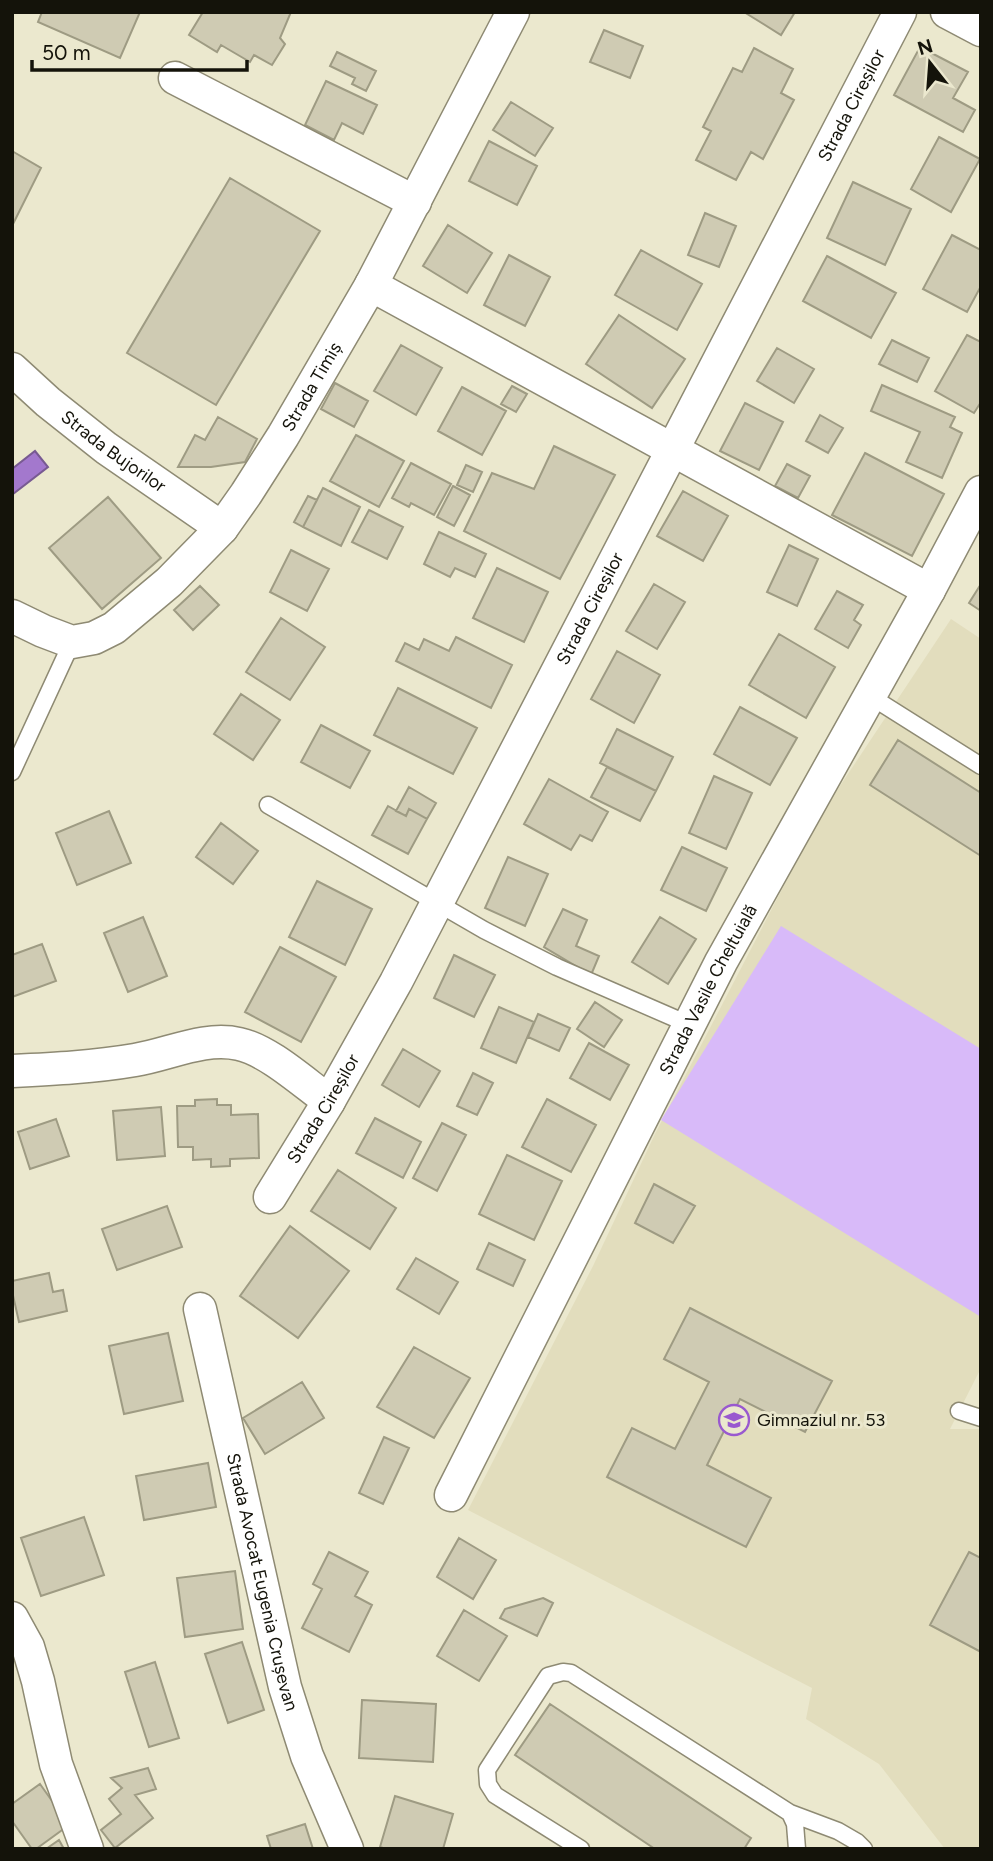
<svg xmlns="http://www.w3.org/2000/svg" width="993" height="1861" viewBox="0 0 993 1861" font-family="Figtree,sans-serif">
<rect width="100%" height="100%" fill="#ebe8ce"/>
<path fill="#e2ddbd" d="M951,619L981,639V1368L950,1429H981V1849H945L879,1764L806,1719L812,1688L468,1510L593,1266L655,1134L820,816Z"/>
<path fill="#d8baf9" d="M781,926L981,1049V1317L661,1120Z"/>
<path fill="#a378cd" stroke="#785a92" stroke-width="2" d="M35,451L48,467L13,494L12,469Z"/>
<path fill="#cfcbb3" stroke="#9e9b83" stroke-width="2" d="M42,12H140L120,58L38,22Z
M203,12H291L280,38L285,44L272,65L254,55L250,62L221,45L217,52L189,35Z
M744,12H795L781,35Z
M604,30L643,46L630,78L590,62Z
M920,47L968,72L953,98L975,110L963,132L894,95Z
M754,48L793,69L781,93L794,100L763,159L751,152L736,180L696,160L711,131L703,127L733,68L742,72Z
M337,52L376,71L366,91L352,84L355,78L330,66Z
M326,81L377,105L363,134L342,123L334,140L305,125Z
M511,102L553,128L535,156L493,130Z
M939,137L980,159L951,212L911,189Z
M489,141L537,166L517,205L469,181Z
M12,151L41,168L12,226Z
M230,178L320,231L216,405L127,353Z
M853,182L911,209L885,265L827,238Z
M705,213L736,226L719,267L688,255Z
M448,225L492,253L467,293L423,266Z
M952,235L981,250V286L967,312L923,289Z
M641,250L702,284L677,330L615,295Z
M509,255L550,277L525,326L484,305Z
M827,256L896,293L871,338L803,301Z
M619,315L685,359L652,408L586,364Z
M967,335L981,342V402L974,413L935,391Z
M892,340L929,358L917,382L879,364Z
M401,345L442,368L416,415L374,391Z
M777,348L814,369L794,403L757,381Z
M335,383L368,401L354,427L321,409Z
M882,385L955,417L950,427L962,433L942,478L906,462L920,432L871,411Z
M512,386L527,394L516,412L501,404Z
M462,387L506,411L482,455L438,431Z
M745,403L783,422L759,470L720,451Z
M820,415L843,428L828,453L806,441Z
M218,417L257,439L245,462L211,467H178L195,435L205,440Z
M356,435L404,461L379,507L330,481Z
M554,446L615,475L560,579L464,531L492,473L534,489Z
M865,453L944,494L912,556L832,515Z
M411,463L451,484L434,515L411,503L409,507L392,498Z
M787,464L810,476L798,498L775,486Z
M466,465L482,472L473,492L457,485Z
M453,486L470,495L454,526L437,517Z
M323,488L360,507L341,546L303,527Z
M683,491L728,516L703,561L657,536Z
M308,496L317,500L303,527L294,522Z
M108,497L161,558L102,609L49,548Z
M369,510L403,527L387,559L352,542Z
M439,532L486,554L475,577L455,568L450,577L424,564Z
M789,545L818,559L797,606L767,592Z
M291,550L329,569L307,611L270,592Z
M497,568L548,592L524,642L473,618Z
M654,584L685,602L657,649L626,631Z
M981,584V611L969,603Z
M200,586L219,605L193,630L174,610Z
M837,591L863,605L854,620L861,625L848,648L815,629Z
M281,618L325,647L290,700L246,672Z
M779,634L835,667L806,718L749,685Z
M456,637L512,665L491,708L396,661L405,643L419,650L424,639L449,651Z
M617,651L660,675L634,723L591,699Z
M398,688L477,728L453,774L374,735Z
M241,694L280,720L253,760L214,734Z
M740,707L797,738L770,785L714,754Z
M321,725L370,751L350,788L301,762Z
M617,729L673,757L656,791L600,763Z
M898,740L981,793V856L870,785Z
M607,767L656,791L640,821L591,797Z
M714,776L752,793L726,849L689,833Z
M549,779L608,812L592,841L580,835L571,850L524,824Z
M409,787L436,803L427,819L409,809L406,816L396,811Z
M388,806L406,816L409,809L427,819L408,854L372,835Z
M109,811L131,863L77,885L56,833Z
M221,823L258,851L233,884L196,857Z
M682,847L727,868L706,911L661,890Z
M508,857L548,874L525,926L485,908Z
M317,881L372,909L345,965L289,937Z
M563,909L587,920L576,946L599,956L591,975L544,947Z
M143,917L167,976L128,992L104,933Z
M660,917L696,939L668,984L632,962Z
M42,944L56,981L12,997V955Z
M280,947L336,977L301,1042L245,1012Z
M454,955L495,975L474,1017L434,998Z
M595,1002L622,1020L604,1047L577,1029Z
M499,1007L534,1022L516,1063L481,1048Z
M538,1014L570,1028L559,1051L528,1037Z
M589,1043L629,1065L610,1100L570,1078Z
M403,1049L440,1071L419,1107L382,1085Z
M473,1073L493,1083L477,1115L457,1106Z
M217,1099V1105H231V1115L258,1114L259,1158L230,1159V1166L211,1167V1159L193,1160V1147H178L177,1106H195V1100Z
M547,1099L596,1125L571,1172L522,1147Z
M161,1107L165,1156L117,1160L113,1111Z
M375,1118L421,1142L403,1178L356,1153Z
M56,1119L69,1156L30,1169L18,1132Z
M442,1123L466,1135L437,1191L413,1178Z
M507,1155L562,1181L534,1240L479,1214Z
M338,1170L396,1208L370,1249L311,1211Z
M654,1184L695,1206L673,1243L635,1223Z
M167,1206L182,1247L117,1270L102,1229Z
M290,1226L349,1271L298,1338L240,1296Z
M489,1243L525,1260L513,1286L477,1269Z
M416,1258L458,1282L439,1314L397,1289Z
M49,1273L53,1292L63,1290L67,1311L19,1322L12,1291V1281Z
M690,1308L832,1381L805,1432L740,1399L707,1465L771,1498L746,1547L607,1477L632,1428L675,1449L709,1382L664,1359Z
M168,1333L183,1401L124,1414L109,1346Z
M414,1347L470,1378L434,1438L377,1407Z
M302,1382L324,1418L265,1454L243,1418Z
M384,1437L409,1448L383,1504L359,1493Z
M208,1463L216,1507L144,1520L136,1476Z
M84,1517L104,1575L41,1596L21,1538Z
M459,1538L496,1560L473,1599L437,1577Z
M329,1552L368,1572L355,1596L372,1605L349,1652L302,1628L322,1589L313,1584Z
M969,1552L981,1558V1652L930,1625Z
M235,1571L243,1629L185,1637L177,1578Z
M543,1598L553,1603L537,1636L500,1618L505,1609Z
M464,1610L507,1636L479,1681L437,1656Z
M242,1642L264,1710L228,1723L205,1654Z
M155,1662L179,1738L149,1747L125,1672Z
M362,1700L436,1704L433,1762L359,1758Z
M550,1704L751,1838L744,1849H655L515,1755Z
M148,1768L156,1789L135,1795L153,1818L115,1848L101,1830L121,1814L109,1799L122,1788L111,1778Z
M40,1784L69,1825L36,1849H32L12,1821V1804Z
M395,1796L453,1814L443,1849H386L380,1847Z
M305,1824L313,1849H271L267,1836Z
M59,1840L64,1849H46Z"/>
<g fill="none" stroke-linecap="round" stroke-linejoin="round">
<g stroke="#8e8a73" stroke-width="19">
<path id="lane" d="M870,696L981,766
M12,772L72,642
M268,805L484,930L557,967L688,1024
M959,1411L981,1418
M790,1813L795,1824L797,1849
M581,1849L495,1795L488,1784L487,1770L548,1676L563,1672L571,1673L790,1813L838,1831L857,1842L864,1849"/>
</g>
<g stroke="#8e8a73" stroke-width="35">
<g id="street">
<path d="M947,12L981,30"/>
<path d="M175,78L415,202"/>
<path d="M371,285L929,590"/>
<path id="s1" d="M12,369L48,402L106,448L222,528"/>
<path id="s2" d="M12,616L43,631L72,642L94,638L114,628L169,582L222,528L246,494L283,436L371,285L513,12"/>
<path d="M12,1071C53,1069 94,1067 135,1060C168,1055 204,1036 239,1044C268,1050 304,1083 329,1101"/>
<path id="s3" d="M270,1197L329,1101L396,982L900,12"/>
<path id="s4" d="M200,1309L285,1687L307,1756L347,1849"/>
<path id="s5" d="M451,1495L721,962L929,590L981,492"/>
<path d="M12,1618L28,1647L38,1681L56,1764L87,1849"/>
</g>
</g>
<use href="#lane" stroke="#fff" stroke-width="16"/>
<use href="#street" stroke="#fff" stroke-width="32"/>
</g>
<defs>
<g id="school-ring" transform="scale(1.575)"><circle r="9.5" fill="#ebe8ce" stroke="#9959cf" stroke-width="1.5"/><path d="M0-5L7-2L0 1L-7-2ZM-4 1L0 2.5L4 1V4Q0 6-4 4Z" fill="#9959cf"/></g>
</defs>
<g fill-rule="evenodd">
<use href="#school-ring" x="734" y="1420"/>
</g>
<g text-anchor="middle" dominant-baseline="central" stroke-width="6" stroke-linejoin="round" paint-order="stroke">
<g font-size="18" fill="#14130a" stroke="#ebe8ce">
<text stroke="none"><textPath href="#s3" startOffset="1237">Strada Cireșilor</textPath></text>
<text stroke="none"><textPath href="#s2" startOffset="425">Strada Timiș</textPath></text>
<text stroke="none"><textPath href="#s1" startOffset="131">Strada Bujorilor</textPath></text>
<text stroke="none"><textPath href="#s3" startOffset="670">Strada Cireșilor</textPath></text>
<text stroke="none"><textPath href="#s5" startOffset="567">Strada Vasile Cheltuială</textPath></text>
<text stroke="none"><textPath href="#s3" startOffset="103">Strada Cireșilor</textPath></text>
<text stroke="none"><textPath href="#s4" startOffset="280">Strada Avocat Eugenia Crușevan</textPath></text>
</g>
<g font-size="18" fill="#14130a" stroke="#ebe8ce" text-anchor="start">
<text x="757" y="1420">Gimnaziul nr. 53</text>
</g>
</g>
<rect width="993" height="1861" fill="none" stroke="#14130a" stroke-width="28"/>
<g transform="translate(930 63) rotate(343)" stroke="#ebe8ce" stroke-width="5" paint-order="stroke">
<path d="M0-5L12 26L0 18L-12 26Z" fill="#14130a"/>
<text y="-10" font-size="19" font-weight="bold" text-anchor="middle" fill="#14130a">N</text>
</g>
<path d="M32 60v10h215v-10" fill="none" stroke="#14130a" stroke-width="3.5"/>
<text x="42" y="60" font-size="21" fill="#14130a" stroke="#ebe8ce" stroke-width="5" paint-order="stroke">50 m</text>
</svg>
